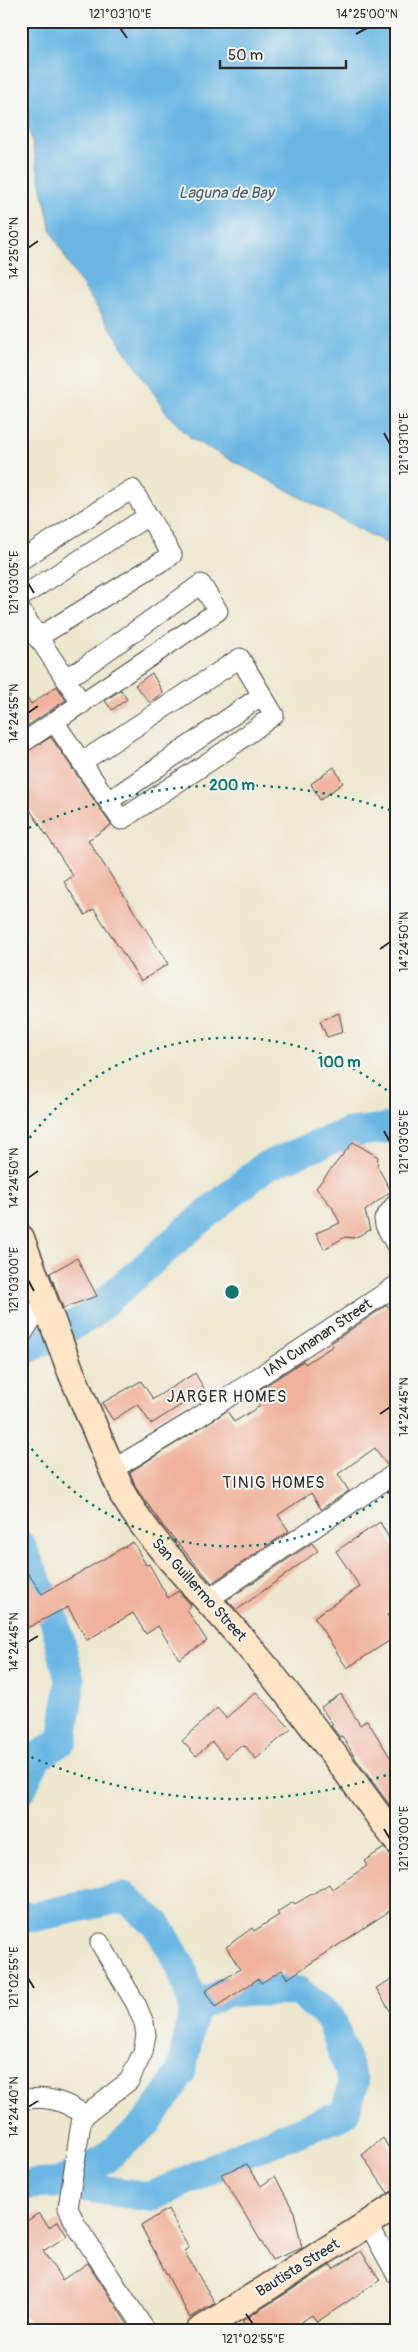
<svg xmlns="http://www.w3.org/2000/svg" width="418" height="2352" viewBox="0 0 418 2352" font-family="Pangolin,sans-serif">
<rect width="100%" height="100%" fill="#f6f6f2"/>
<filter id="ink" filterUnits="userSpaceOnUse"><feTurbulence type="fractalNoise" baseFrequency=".02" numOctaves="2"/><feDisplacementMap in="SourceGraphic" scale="10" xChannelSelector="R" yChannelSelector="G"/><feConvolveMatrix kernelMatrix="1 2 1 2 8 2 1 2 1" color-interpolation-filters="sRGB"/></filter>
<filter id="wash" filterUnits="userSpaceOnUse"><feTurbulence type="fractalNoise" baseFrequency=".0096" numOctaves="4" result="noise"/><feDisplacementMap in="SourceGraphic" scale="20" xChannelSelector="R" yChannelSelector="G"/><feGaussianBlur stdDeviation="1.12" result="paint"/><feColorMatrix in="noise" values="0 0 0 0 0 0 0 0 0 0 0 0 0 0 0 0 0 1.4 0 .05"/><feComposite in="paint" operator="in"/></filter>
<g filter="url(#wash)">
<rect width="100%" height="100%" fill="#ede7ce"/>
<path fill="#6ab7e4" stroke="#4a7188" d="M21,21H397V549L192,439L169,416L71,268L51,230L21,91Z"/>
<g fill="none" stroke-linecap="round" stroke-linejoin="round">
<path stroke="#6ab7e4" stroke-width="30" d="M21,1352L88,1317L185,1232L264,1167L348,1133L397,1127
M21,1546L55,1621L70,1682L63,1740L37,1757L21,1790
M21,1915L34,1917L125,1897L158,1926L181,1966L194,2008L181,2073L148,2122L105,2159L58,2183L21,2185
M58,2183L151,2197L250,2151L344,2114L354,2084L331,2019L298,1991L226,1992L194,2008"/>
</g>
<g id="blocks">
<path fill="#f0b29c" d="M152,673L163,693L150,703L135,685Z
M57,686L66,700L21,730V691L31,704Z
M121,690L127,699L112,710L105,701Z
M51,737L111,825L88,840L168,964L141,981L94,909L85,915L64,882L73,876L21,796V755Z
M334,767L343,783L320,800L311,784Z
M339,1013L343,1032L327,1037L320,1021Z
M353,1142L378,1157L377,1166L391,1191L365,1211L370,1230L354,1238L345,1237L324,1249L316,1233L340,1223L332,1207L316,1188Z
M77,1258L97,1296L63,1308L50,1273Z
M387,1305L397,1319V1461L387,1465L375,1448L338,1474L349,1491L321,1509L311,1493L278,1515L289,1531L212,1583L163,1526L136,1488L130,1472L227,1411L234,1422L260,1406L253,1394L303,1361L305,1364L333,1346L331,1343Z
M195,1373L205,1390L151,1424L138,1404L113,1420L102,1403L141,1381L153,1399Z
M380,1522L397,1553V1609L387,1615L397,1630V1636L347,1668L314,1617L360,1587L336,1551Z
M133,1542L146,1565L149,1564L168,1598L178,1591L191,1605L187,1610L207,1641L179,1659L158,1626L146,1634L133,1613L87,1640L68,1607L21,1631V1563L42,1594Z
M312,1543L318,1551L237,1610L227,1600Z
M256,1692L291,1729L256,1759L245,1746L243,1747L241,1745L226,1758L212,1742L196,1756L182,1741L217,1708L226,1718Z
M341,1694L360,1725L367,1720L397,1768V1815L356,1759L342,1736L340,1737L331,1726L333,1725L321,1707Z
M384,1848L390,1854L397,1856V1906L287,1979L282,1970L261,1983L258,1979L215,2007L205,1991L240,1969L226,1947L252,1928L254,1931L279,1915L277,1912L293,1902L295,1904L329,1884L332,1889L367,1866L364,1861Z
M397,1976V2022L376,1988Z
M383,2138L390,2150L397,2146V2190L388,2193L362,2155Z
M247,2164L261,2186L275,2176L294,2212L302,2248L272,2260L221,2174Z
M168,2209L189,2248L184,2251L215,2303L190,2318L141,2226Z
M39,2213L49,2227L58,2221L67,2236L43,2251L62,2280L88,2263L132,2331H34L21,2310V2225Z
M361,2251L380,2280L317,2322L312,2315L287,2331H248L242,2321L331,2265L333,2269Z"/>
</g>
</g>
<g filter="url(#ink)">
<use href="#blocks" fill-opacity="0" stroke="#484743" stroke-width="1"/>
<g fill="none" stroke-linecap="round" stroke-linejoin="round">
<g stroke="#484743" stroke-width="21">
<path id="street" d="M21,560L132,489L172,555L37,638
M21,597L148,516
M21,611L82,704
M55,723L121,820L225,751L274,715L240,658L82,762
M21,744L218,611L201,584L79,671L65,676
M109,801L262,695
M397,1202L384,1219L385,1225L397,1247
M21,1336L45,1299
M112,1470L194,1420L397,1285
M207,1600L397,1472
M100,1943L136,2004L144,2023L146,2035L143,2052L129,2081L85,2115L81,2123L68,2208L76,2225L146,2331
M21,2100C46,2095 64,2101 85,2115
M368,2223L397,2276"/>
</g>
<g stroke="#484743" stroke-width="29">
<path id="secondary" d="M21,1238L71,1372L123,1495C157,1552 206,1596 249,1647C302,1709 349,1775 397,1841
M199,2331L397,2205"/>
</g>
<use href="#street" stroke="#fff" stroke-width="19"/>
<use href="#secondary" stroke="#ffe4c6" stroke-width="26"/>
</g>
</g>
<path fill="none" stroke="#2b2b2b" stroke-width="2" d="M120,28L127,38M356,34L367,28M28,248L38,241M384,433L390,444M28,583L34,593M28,713L38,706M380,949L390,942M384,1131L390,1142M28,1178L38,1171M28,1280L34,1291M380,1414L390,1407M28,1642L38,1636M384,1829L390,1839M28,1978L34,1988M28,2107L38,2101M246,2314L253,2324"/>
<g fill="none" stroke="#0f766e" stroke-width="2.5" stroke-dasharray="2.5 5">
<path d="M395 1487A254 254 0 0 1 21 1434M21 1150A254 254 0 0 1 395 1097"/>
<path d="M393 1773A507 507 0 0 1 22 1753M22 831A507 507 0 0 1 393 811"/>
</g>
<g text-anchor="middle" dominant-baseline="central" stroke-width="4" stroke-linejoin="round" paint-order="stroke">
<g font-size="15" fill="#2b2b2b" stroke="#f6f6f2">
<text transform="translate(318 1338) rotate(-34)">IAN Cunanan Street</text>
<text transform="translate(199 1590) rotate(48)">San Guillermo Street</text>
<text transform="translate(298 2268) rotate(-32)">Bautista Street</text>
</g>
<g font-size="16" font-style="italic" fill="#415c6c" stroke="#f6f6f2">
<text x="226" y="193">Laguna de Bay</text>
</g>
<g font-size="16" letter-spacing="1" fill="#2b2b2b" stroke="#f6f6f2">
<text x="227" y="1397">JARGER HOMES</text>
<text x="274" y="1483">TINIG HOMES</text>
</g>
</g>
<circle cx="232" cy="1292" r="8" fill="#0f766e" stroke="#f6f6f2" stroke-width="2.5"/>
<g font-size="15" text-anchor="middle" font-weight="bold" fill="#0f766e" stroke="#f6f6f2" stroke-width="4" stroke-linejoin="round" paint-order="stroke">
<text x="232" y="790">200 m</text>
<text x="339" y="1067">100 m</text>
</g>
<rect width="418" height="2352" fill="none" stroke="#f6f6f2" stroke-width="55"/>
<path d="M220 60v8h126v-8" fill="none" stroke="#2b2b2b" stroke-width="2.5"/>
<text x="228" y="60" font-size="15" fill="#2b2b2b" stroke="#f6f6f2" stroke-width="4" paint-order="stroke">50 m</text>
<rect x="28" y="28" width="362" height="2296" fill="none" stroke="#2b2b2b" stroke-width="2"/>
<g font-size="12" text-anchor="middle" fill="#2b2b2b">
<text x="120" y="18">121°03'10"E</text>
<text x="367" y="18">14°25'00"N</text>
<text transform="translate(14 248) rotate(-90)" y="4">14°25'00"N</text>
<text transform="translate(404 444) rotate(-90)" y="4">121°03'10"E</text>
<text transform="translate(14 583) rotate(-90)" y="4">121°03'05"E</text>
<text transform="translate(14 713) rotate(-90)" y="4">14°24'55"N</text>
<text transform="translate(404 942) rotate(-90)" y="4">14°24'50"N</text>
<text transform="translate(404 1142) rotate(-90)" y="4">121°03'05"E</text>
<text transform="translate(14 1178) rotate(-90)" y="4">14°24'50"N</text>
<text transform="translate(14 1280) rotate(-90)" y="4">121°03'00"E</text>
<text transform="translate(404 1407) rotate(-90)" y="4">14°24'45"N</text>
<text transform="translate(14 1642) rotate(-90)" y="4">14°24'45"N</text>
<text transform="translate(404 1839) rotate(-90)" y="4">121°03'00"E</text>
<text transform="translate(14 1978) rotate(-90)" y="4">121°02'55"E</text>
<text transform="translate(14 2107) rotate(-90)" y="4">14°24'40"N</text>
<text x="253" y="2343">121°02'55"E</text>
</g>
</svg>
